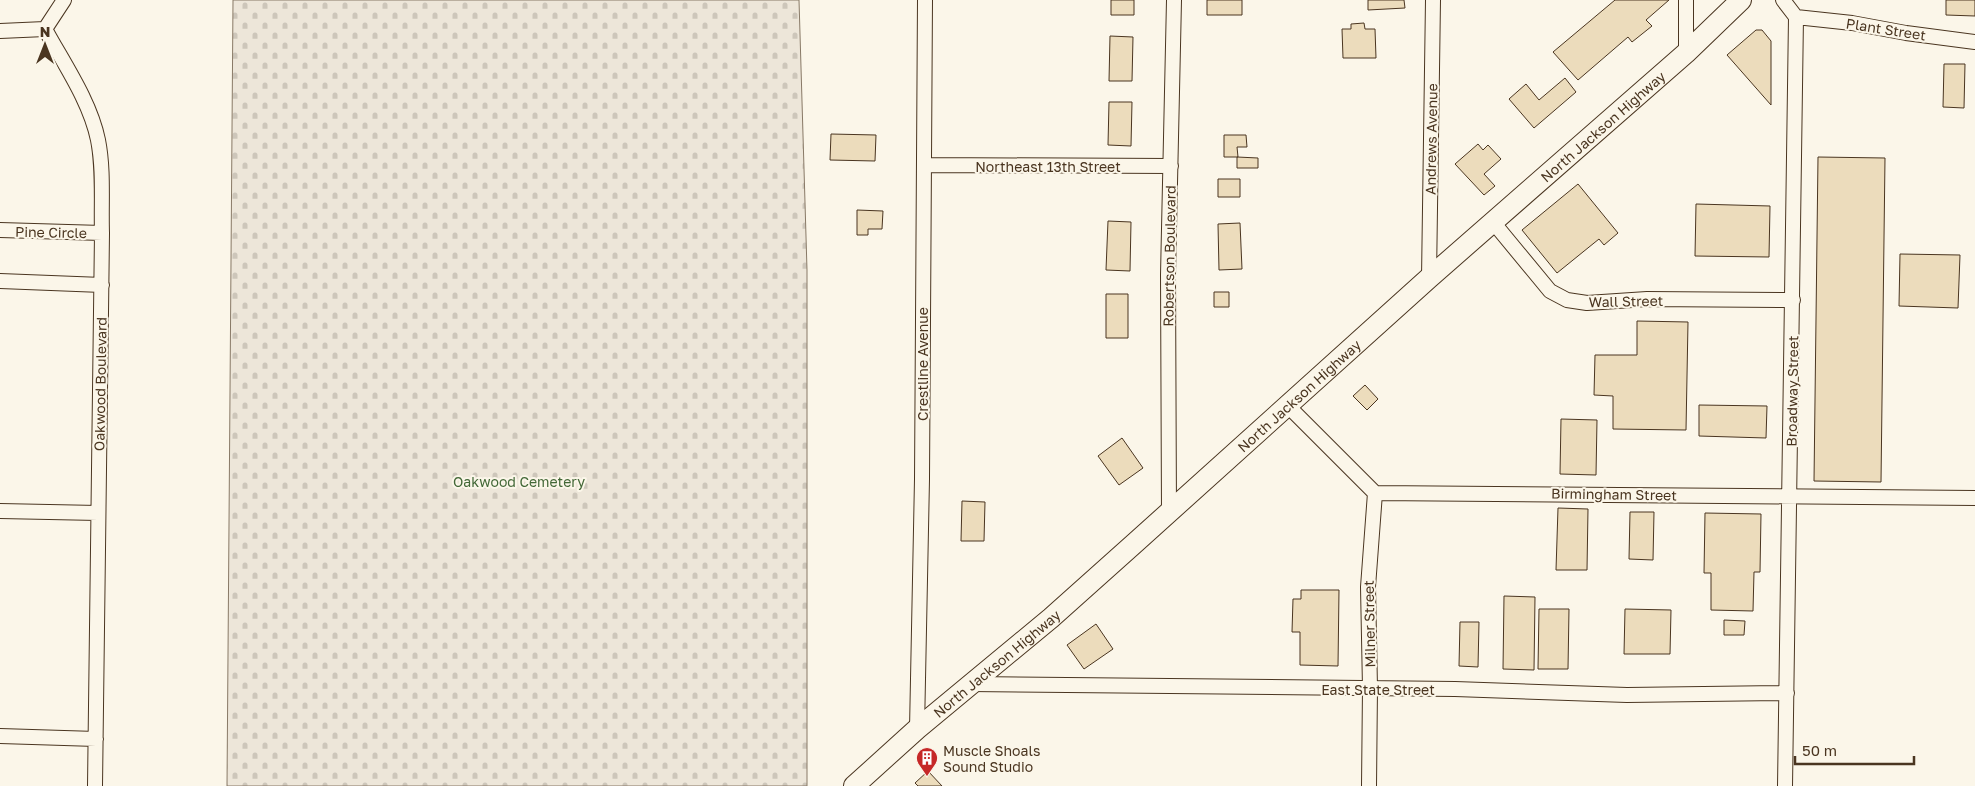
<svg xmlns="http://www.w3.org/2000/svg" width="1975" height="786" viewBox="0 0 1975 786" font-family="'Golos Text',sans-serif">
<defs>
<pattern id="cemetery-stones" width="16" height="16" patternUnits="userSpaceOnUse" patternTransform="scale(1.25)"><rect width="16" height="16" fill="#ede6d9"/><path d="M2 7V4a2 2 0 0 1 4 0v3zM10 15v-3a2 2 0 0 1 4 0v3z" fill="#cdc6ba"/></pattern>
</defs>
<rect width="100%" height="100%" fill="#fbf6e9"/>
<path fill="url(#cemetery-stones)" stroke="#887966" d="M233,0H799L807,270V786H227Z"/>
<path fill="#ecdcbc" stroke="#4a3520" d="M1111,0H1134V15H1111Z
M1207,0H1242V15H1207Z
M1368,0H1404L1405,8L1368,10Z
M1615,0H1669L1646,20L1652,26L1632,42L1628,37L1578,80L1553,52Z
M1946,0H1975V16L1946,15Z
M1364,23L1365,29H1375L1376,58H1343L1342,29H1351V24Z
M1756,30H1762L1771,41V105L1727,55Z
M1110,36L1133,37L1132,81H1109Z
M1944,64H1965L1964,108L1943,107Z
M1565,78L1576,92L1534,128L1509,99L1526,84L1539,100Z
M1109,102H1132L1131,146L1108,145Z
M831,134L876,135L875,161L830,160Z
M1224,135H1246L1247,147H1237L1238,157H1224Z
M1478,144L1483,150L1488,145L1501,159L1484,174L1495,186L1484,195L1455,164Z
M1237,157L1258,158V168H1237Z
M1818,157L1885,158L1881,482L1814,481Z
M1218,179H1240V197H1218Z
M1578,184L1618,233L1604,245L1599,239L1557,273L1522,230Z
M1696,204L1770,206L1769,257L1695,256Z
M857,210L883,211L882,229H868V235H857Z
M1108,221L1131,222L1130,271L1106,270Z
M1240,223L1242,269L1219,270L1218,224Z
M1900,254L1960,255L1958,308L1899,306Z
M1214,292H1229V307H1214Z
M1106,294H1128V338H1106Z
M1637,321L1688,322L1686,430L1613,429V396L1594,395L1595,355H1637Z
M1365,385L1378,399L1367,410L1353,396Z
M1699,405L1767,406L1766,438L1699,436Z
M1561,419L1597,420L1596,475L1560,474Z
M1122,438L1143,468L1119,485L1098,456Z
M962,501L985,502L984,541H961Z
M1558,508L1588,509L1587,570H1556Z
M1630,512H1654L1653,560L1629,559Z
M1705,513L1761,514L1760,572H1754L1753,611L1711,610V573H1704Z
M1301,590H1339L1338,666L1300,665V632H1292L1293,599H1301Z
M1504,596L1535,597L1534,670L1503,669Z
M1539,609H1569L1568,669H1538Z
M1625,609L1671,610L1670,654H1624Z
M1724,620L1745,621L1744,635H1724Z
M1460,622H1479L1478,667L1459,666Z
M1096,624L1113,649L1084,669L1067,645Z
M928,771L942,786H918L915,783Z"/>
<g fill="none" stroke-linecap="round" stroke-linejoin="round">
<g stroke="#4a3520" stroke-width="16">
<path id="minor" d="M1783,0L1796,17L1785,786
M1796,17L1852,23L1906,33L1975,42
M45,29C64,64 90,101 98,140C104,170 101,203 102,233L95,786
M45,29L64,0
M0,31L45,29
M1686,53V0
M924,165L1171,166
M1493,222L1550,291L1567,300L1587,303L1647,299L1793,300
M0,230L102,233
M1429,278L1433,0
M0,281L102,285
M1289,407L1375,493L1975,498
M0,511L98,513
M1169,512L1168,275L1174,0
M970,684L1455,689L1627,695L1787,693
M917,729L922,479L925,0
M0,736L96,739
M1369,786L1370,688L1368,587L1375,493"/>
</g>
<g stroke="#4a3520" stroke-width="22">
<g id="secondary">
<path id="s1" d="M854,786L917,729L1051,618L1136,542L1429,278L1686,53L1741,0"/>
</g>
</g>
<use href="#minor" stroke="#fbf6e9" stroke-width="14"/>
<use href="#secondary" stroke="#fbf6e9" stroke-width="20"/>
</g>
<defs>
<g id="building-pin" transform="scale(1.125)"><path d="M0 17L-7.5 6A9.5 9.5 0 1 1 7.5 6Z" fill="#c62828" stroke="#fbf6e9"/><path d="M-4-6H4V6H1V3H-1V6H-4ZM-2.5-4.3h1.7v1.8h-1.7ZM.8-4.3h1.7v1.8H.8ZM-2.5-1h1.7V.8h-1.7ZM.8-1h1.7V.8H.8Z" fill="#fff"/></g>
</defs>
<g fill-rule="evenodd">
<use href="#building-pin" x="927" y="758"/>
</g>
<g text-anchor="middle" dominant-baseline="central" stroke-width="4" stroke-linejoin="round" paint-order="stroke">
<g font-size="14" fill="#4a3520" stroke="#fbf6e9">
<text transform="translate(1886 29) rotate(9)">Plant Street</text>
<text stroke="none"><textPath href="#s1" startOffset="998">North Jackson Highway</textPath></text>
<text transform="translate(1431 139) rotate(-89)">Andrews Avenue</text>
<text x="1048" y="166">Northeast 13th Street</text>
<text transform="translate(51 232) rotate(1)">Pine Circle</text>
<text transform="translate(1169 256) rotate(-89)">Robertson Boulevard</text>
<text transform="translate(1626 301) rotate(-1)">Wall Street</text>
<text transform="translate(922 364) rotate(-90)">Crestline Avenue</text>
<text transform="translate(100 384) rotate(-89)">Oakwood Boulevard</text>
<text transform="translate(1792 391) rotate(-89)">Broadway Street</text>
<text stroke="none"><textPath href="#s1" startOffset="592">North Jackson Highway</textPath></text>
<text transform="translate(1614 494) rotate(1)">Birmingham Street</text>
<text transform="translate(1369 624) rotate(-91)">Milner Street</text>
<text stroke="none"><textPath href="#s1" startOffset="188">North Jackson Highway</textPath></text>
<text x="1378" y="689">East State Street</text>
</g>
<g font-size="14" fill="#436837" stroke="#fbf6e9">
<text x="519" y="481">Oakwood Cemetery</text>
</g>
<g font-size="14" fill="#4a3520" stroke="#fbf6e9" text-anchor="start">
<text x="943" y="750">Muscle Shoals<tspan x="943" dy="16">Sound Studio</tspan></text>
</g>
</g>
<g transform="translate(45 45)" stroke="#fbf6e9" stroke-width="4" paint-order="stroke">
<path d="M0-4L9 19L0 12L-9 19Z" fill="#4a3520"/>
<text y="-8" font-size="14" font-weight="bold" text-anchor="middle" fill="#4a3520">N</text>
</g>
<path d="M1795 756v8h119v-8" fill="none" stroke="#4a3520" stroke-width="2.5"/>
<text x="1802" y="756" font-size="15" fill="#4a3520" stroke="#fbf6e9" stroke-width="4" paint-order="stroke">50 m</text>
</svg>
